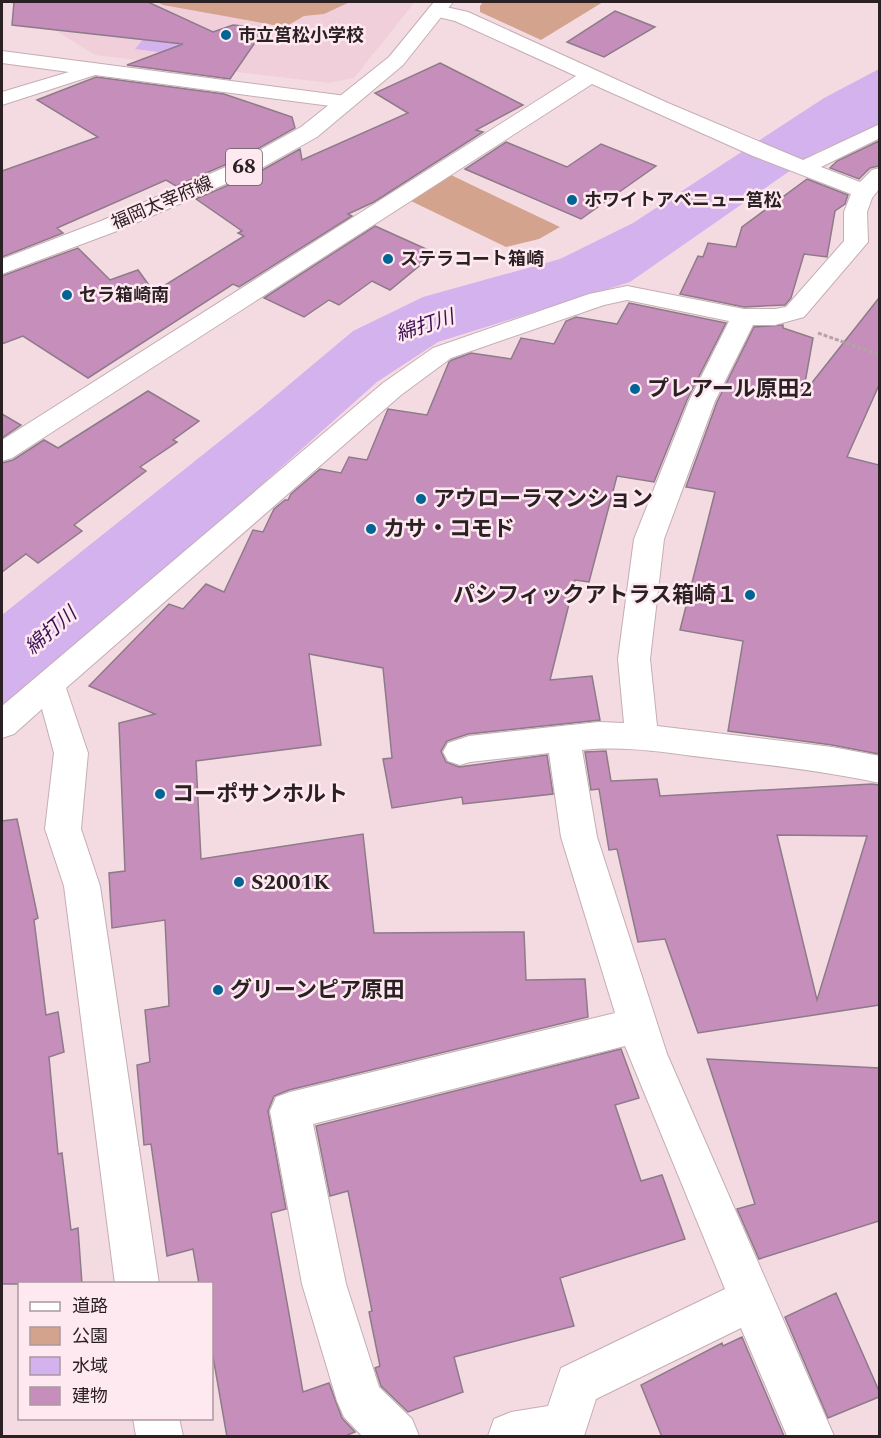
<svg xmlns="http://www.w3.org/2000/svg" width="881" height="1438" viewBox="0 0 881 1438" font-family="Spectral,'Noto Sans JP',serif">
<rect width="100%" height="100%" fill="#f4dbe2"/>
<path fill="#f1cfda" d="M9,2H415L354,78L329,83L95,55Z"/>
<path fill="#d4a38e" d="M157,2H350L324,14L304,16L285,27L163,5Z
M483,2H603L541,40L480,12V6Z
M451,175L560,227L539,239L506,247L411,201Z"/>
<path fill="#d4b2ee" d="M153,27L228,61L135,49Z
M879,69V125L817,152L630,282L438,342L377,382L2,716V615L260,409L353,331L423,297L560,259L633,223L824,98Z"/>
<path fill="#c68ebb" stroke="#8d7b89" stroke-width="1.5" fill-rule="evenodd" d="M14,2H148L213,32L233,25L265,28L230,79L127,65L183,44L12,25Z
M615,11L655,27L604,57L567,42Z
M440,63L523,105L476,130L483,132L374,202L348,214L352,216L239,287L233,284L88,378L23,336L2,344V276L78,248L110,280L138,270L154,292L244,236L238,233L242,231L196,199L259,172L300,149L302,160L408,113L375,93Z
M96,77L224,94L292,117L295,128L241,158L176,186L166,180L57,228L63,233L2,257V171L98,137L37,100Z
M879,141V166L870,168L859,179L830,168L837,161Z
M506,142L567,167L601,144L656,166L581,219L465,169Z
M807,179L848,195L845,204L835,211L827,257L804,254L791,298L785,305L744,307L680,294L698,256L703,257L708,243L736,247L742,227Z
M375,226L435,253L390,290L372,281L339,305L329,300L304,317L264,298Z
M879,298V385L847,457L879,465V754L832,745L728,731L743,641L680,630L715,492L686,487L717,402L754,327L783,325V328L813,338L803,394Z
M629,303L726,323L687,400L654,482L617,476L589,582L575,580L550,680L592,676L600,720L468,734L447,741L441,751L446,762L459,767L547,755L553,794L463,804L462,797L392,808L383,759L392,758L383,668L309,654L321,745L196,761L201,859L363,834L374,933L524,932L526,980L585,979L588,1017L289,1090L274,1096L268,1111L286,1209L271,1213L303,1392L329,1383L342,1418L355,1432L343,1437H227L212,1351V1284H199L193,1249L167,1256L151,1144L144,1145L137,1065L150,1062L145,1010L169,1006L165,920L112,928L109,873L125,871L119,723L155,714L89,686L169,604L183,609L206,584L224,592L253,530L263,532L274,509L285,500H288L291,494L320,469L341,473L349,457L367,460L388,409L427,415L449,362L452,360L471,353L511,359L521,338L554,344L566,321L576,317L617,324Z
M148,391L199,421L173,440L177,442L140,467L146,471L74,525L82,531L38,563L26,554L2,572V463L13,460L44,440L58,448Z
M2,414L21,425L2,438Z
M606,751L611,781L657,779L660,796L872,784L879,785V1005L698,1033L665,939L638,942L617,849L609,850L599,789L591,790L585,752ZM777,835L867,836L817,1000Z
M17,819L38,918L34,920L46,1015L58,1012L64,1052L49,1057L58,1154L62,1153L71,1230L78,1228L82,1284H2V821Z
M621,1049L639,1098L615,1105L641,1181L662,1175L685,1239L560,1278L574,1326L454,1357L463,1392L408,1412L381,1386L375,1368L380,1366L369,1312L372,1311L348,1191L330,1196L316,1126Z
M707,1059L879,1068V1221L759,1259L737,1209L755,1204Z
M836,1293L879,1391V1397L828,1418L785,1317Z
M742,1337L784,1436L662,1437L641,1385L722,1343L723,1346Z"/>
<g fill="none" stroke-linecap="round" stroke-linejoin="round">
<g stroke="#c5adb4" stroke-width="2">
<path id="minor" d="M437,5L468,12L668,103L803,160L880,124V138L821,167L860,182L872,170L880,168V188L872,198L867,212L868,242L804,317L775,325H753L715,401L664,539L650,659L657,726L832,747L880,756V783C824,771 767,765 710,758C668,753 624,745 582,750L597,837L667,1054L834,1436H787L741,1328L596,1399L584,1436H488L494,1419L511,1412L548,1406L561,1368L725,1289L625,1046L313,1124L346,1284L379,1387L412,1419L419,1436H362L344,1417L337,1401L302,1284L270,1111L276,1097L290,1092L615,1013L561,837L549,753L470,762L460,765L448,761L443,752L448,743L469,736L599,722L624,723L618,659L634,539L689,401L729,321L627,300L604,305L451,358L401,395L66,688L88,753L81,829L100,886L159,1284H115L64,886L45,829L54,753L42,709L14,734L2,738V706L383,383L433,348L589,294L627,286L744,309H775L786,307L844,241V212L851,194L753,156L592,84L12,458L2,461V440L576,76L455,21L430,15L427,11L430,7Z
M2,51L346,96L353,98L356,102L353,106L346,108L95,75L2,105V92L69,72L2,63Z
M133,1418H179L183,1436H136Z"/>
</g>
<g stroke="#c5adb4" stroke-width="2">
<path id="major" d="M434,2H453L403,65L317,137L258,170L117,231L2,274V259L101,221L242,160L301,127L389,57Z"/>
</g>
<path stroke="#b6a2a8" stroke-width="3" stroke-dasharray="4 2" stroke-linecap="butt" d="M818,333L880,355"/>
<use href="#minor" fill="#fff" fill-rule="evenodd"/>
<use href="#major" fill="#fff" fill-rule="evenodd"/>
</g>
<g fill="#006594" stroke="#fee9f0" stroke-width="2">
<circle cx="226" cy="35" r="6"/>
<circle cx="572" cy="200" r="6"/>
<circle cx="388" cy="259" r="6"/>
<circle cx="67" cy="295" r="6"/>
<circle cx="635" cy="389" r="6"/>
<circle cx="421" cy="499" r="6"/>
<circle cx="371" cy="529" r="6"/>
<circle cx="750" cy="595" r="6"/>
<circle cx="160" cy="794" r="6"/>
<circle cx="239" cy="882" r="6"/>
<circle cx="218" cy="990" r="6"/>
</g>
<g text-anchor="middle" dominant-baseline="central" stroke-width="5" stroke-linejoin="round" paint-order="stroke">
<g font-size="18" font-weight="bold" fill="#2b2124" stroke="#fee9f0" text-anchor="start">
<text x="238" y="35">市立筥松小学校</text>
<text x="584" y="200">ホワイトアベニュー筥松</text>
<text x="400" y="259">ステラコート箱崎</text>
<text x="79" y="295">セラ箱崎南</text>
</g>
<g font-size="18" fill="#2b2124" stroke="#fee9f0">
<text transform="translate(162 203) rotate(-23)">福岡太宰府線</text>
</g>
<g font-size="20" font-style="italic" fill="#3c0f55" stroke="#fee9f0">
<text transform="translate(425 326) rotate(-18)">綿打川</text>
<text transform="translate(51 631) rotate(-41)">綿打川</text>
</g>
<rect fill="#fee9f0" stroke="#6a5d61" stroke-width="1.5" x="226" y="149" width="36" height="36" rx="4.5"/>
<g font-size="21" font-weight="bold" fill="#2b2124">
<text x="244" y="167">68</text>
</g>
<g font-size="22" font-weight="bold" fill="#2b2124" stroke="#fee9f0" text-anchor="start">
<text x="647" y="389">プレアール原田2</text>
<text x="433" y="499">アウローラマンション</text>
<text x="383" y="529">カサ・コモド</text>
<text x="738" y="595" text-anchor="end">パシフィックアトラス箱崎１</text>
<text x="172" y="794">コーポサンホルト</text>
<text x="251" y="882">S2001K</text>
<text x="230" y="990">グリーンピア原田</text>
</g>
</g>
<rect width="881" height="1438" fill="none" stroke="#2b2124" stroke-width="6"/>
<rect x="18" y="1282" width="195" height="138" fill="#fee9f0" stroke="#aa999e" stroke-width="1.5"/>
<rect x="30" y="1302" width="30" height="9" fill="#ffffff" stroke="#aa999e" stroke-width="1.5"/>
<text x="72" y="1312" font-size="18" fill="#2b2124">道路</text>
<rect x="30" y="1327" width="30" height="18" fill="#d4a38e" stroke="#aa999e" stroke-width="1.5"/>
<text x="72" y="1342" font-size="18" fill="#2b2124">公園</text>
<rect x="30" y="1357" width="30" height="18" fill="#d4b2ee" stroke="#aa999e" stroke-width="1.5"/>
<text x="72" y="1372" font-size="18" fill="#2b2124">水域</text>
<rect x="30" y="1387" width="30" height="18" fill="#c68ebb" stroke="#aa999e" stroke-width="1.5"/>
<text x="72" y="1402" font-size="18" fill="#2b2124">建物</text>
</svg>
